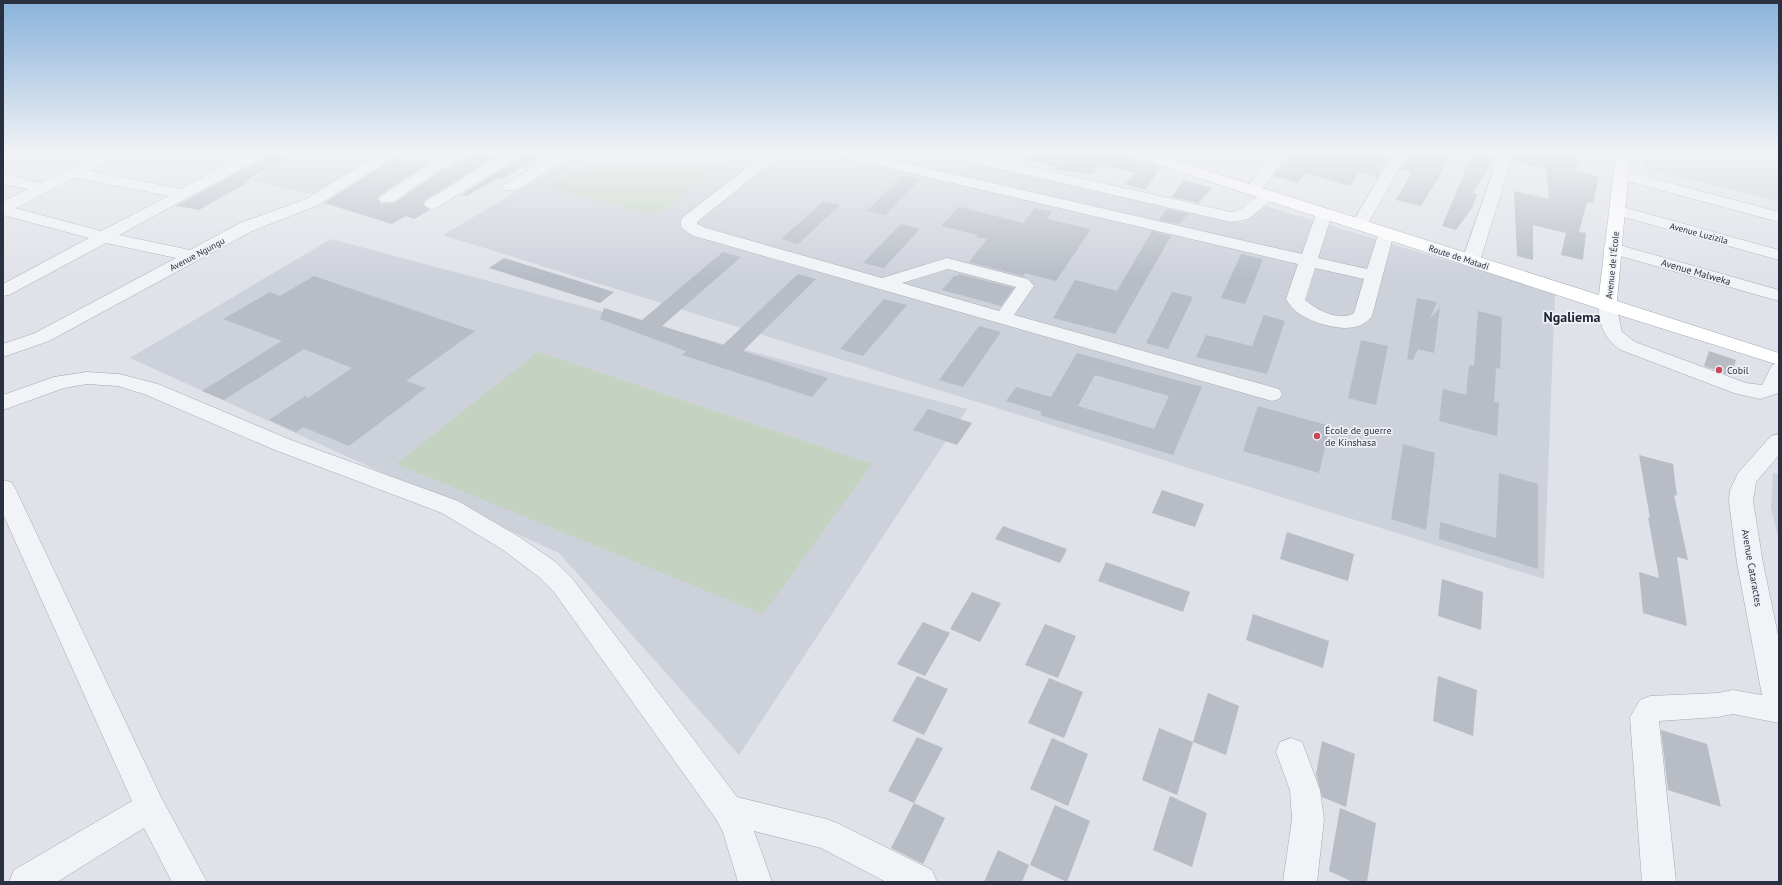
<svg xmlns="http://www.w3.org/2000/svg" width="1782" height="885" viewBox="0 0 1782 885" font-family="'PT Sans',sans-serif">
<rect width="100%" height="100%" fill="#dfe2e8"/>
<path fill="#cdd1da" d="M297,154H383L319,196L251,180Z
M580,154H938L1242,223L1266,206L1555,293L1544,579L443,235Z
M1643,154H1779V201L1643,168Z
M331,239L967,409L739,755L559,553L130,358Z
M1773,473L1779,475V542L1771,507Z"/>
<path fill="#c4d2c1" d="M603,154H739L655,216L549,188Z
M538,352L872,464L763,614L396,464Z"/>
<path fill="#b7bcc5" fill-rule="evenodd" d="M266,154H295L247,180L250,181L199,210L176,206L264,158Z
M467,154H500L425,200L423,205L430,210L414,219L406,216L392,224L324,203L395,158L427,164L380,195L378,198L381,204L394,203L445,168H448L467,158Z
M521,154H545L500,180L496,179L467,196L461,195L519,158Z
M1026,154H1132L1135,158L1160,167L1146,190L1125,184L1136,173L1099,165L1093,174L1055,170L1057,167L1025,160Z
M1288,154H1391L1377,177L1360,172L1350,186L1304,173L1298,183L1273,176Z
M1408,154H1453L1421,206L1396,200L1412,172L1400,169Z
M1472,154H1484L1495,157L1473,193L1477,194L1472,208L1456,230L1442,226Z
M1514,154H1582L1575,170L1599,177L1593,203L1587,202L1579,232L1586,233L1583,260L1561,255L1566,233L1533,225V260L1517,256L1514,191L1549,199L1546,169L1512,161Z
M903,176L920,180L885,215L867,211Z
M1183,180L1212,188L1198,203L1172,197Z
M824,201L840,205L798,244L781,239Z
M959,207L1023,223L1035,208L1052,212L1047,219L1091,229L1056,281L1025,273L1023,276L969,262L987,239L976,237L978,235L941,226Z
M1166,209L1188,214L1179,224L1159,220Z
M901,224L920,229L884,268L863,263Z
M1152,231L1171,236L1115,334L1053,318L1075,280L1117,291Z
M723,252L741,257L662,326L723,345L798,274L816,279L743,351L828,378L812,397L682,355L686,351L600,319L604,308L642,320Z
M1241,254L1263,259L1245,304L1221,298Z
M504,258L614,292L600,303L489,268Z
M959,274L1014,288L1001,306L942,290L954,276H957Z
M314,276L475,331L406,381L426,388L349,446L303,427L296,432L269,420L305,396L308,398L352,368L304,349L224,400L202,391L282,341L223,319L270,292L280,296Z
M1172,292L1193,297L1168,349L1146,343Z
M1417,298L1437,302L1430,319L1440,307L1434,353L1418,349L1413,360L1407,359Z
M884,299L907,305L863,356L840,349Z
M1478,311L1502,317L1500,369L1496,368L1494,402L1499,403L1497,436L1439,421L1443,389L1466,395L1469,365L1474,366Z
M1264,315L1285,321L1267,374L1196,357L1206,335L1252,346Z
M979,326L1001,332L963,387L939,380Z
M1361,340L1388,346L1376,405L1348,398Z
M1709,351L1736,360L1731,376L1704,366Z
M1077,353L1202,387L1173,455L1040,415L1042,412L1006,401L1016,387L1051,397ZM1095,375L1169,396L1154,429L1078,406Z
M1258,406L1330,426L1319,473L1243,451Z
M928,409L972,423L957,445L913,430Z
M1403,444L1435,453L1426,530L1391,519Z
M1639,455L1673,464L1677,496L1674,495L1688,560L1677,557L1687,626L1643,613L1639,572L1659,578L1648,517L1650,518Z
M1499,473L1538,484V569L1439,539L1440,522L1496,538Z
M1162,490L1204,504L1195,527L1152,513Z
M1003,526L1067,549L1060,563L995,539Z
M1287,532L1354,554L1348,581L1280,559Z
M1106,562L1190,592L1183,612L1098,581Z
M1442,579L1483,592L1481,630L1438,616Z
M972,592L1001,603L980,642L950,629Z
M1253,614L1329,641L1323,668L1246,640Z
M923,622L950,633L925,676L897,664Z
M1045,624L1076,636L1058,678L1025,665Z
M917,676L948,689L924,735L892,721Z
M1438,676L1477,690L1473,736L1433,721Z
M1049,678L1083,692L1064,738L1028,723Z
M1208,693L1239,706L1226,755L1193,742Z
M1159,728L1193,742L1177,795L1142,780Z
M1661,730L1707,744L1721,807L1668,790Z
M917,737L943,748L914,803L888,791Z
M1052,738L1088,754L1068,806L1030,789Z
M1322,741L1355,754L1346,807L1322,797L1316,774Z
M1170,796L1207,813L1192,867L1153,850Z
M914,803L945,818L923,864L891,848Z
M1055,805L1090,821L1067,882L1030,865Z
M1340,808L1376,823L1367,882H1353L1329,871Z
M998,850L1029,865L1022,882H984Z"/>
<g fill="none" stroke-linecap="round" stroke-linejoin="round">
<g stroke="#a5a9b2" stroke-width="1">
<path id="minor" d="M100,154H119L117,157L89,171L181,189L247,154H265L263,157L119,235L190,250L240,223L306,199L379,154H396L394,157L318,205L252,231L49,341L3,357V344L35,333L176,258L106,243L9,295L3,296V284L89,238L3,215V202L28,189L3,184V174L41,183ZM76,177L77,178L169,196L101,231L15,208Z
M445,154H462L393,202H381L379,199L381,196Z
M503,154H520L518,157L438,207L432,209L426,207L424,204L426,201Z
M556,154H573L571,157L517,190H505L503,187L505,184Z
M765,154H781L697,222V224L706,228L882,278L947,258L1028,279L1034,286L1014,315L1279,389L1282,394L1279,399L1272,401L1265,399L694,236C686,231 676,227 683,217ZM948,269L1016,287L999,311L902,283Z
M839,154H865L1302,254L1316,214L1318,211L1324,209L1330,211L1332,214L1318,258L1367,269L1380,229L1386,228L1392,229L1394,233L1372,316C1357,338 1316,325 1298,313C1293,309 1289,304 1286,299L1298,264L846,158L841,157ZM1315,268L1364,279L1354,313C1339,322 1317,310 1305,300Z
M946,154H973L1231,212C1248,211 1257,188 1275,193L1277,196L1248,219L1231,222L953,158L948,157Z
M1272,154H1287L1258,194H1246L1244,191Z
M1393,154H1407L1365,229L1359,230L1353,229L1351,225Z
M1499,154H1513L1480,261L1477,265L1471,266L1465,265L1462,261Z
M1621,170L1779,212V222L1616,178L1613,175L1616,172Z
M1619,206L1779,250V260L1613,214L1611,211L1613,208Z
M1612,243L1779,290V301L1606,252L1603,248L1606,244Z
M1607,299L1614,301L1616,305L1622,332L1635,342L1746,383L1762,385L1772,365L1779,363V393L1760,399L1734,393L1621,350C1603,338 1600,325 1598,305L1600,301Z
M87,372L119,374L158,384L291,440L458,501L521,538L557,563L572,578L737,797L826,819L837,823L932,870L937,882H886L821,848L754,831L772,882H738L723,832L716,819L554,592L539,577L503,550L442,513L275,450L144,394L118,386L87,384L64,388L3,410V395L54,377Z
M1779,434V455L1756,482L1753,501L1763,563L1779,640V723L1733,714L1718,717L1659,721L1676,882H1642L1630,717L1640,700L1650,696L1718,693L1733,690L1762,695L1737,563L1729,501L1730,490L1738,473L1771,436Z
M3,480L11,482L15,488L161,797L207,882H172L144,828L57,882H9L14,870L132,801L3,514Z
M1291,738L1302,742L1320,790L1324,819L1317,882H1283L1292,819L1290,790L1276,752L1280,742Z"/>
</g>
<g stroke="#9fa7b3" stroke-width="1">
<path id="major" d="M1133,154H1155L1599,295L1616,154H1630L1617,301L1779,353V365L1600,309L1135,157Z"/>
</g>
<use href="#minor" fill="#f2f3f6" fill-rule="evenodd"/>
<use href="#major" fill="#fff" fill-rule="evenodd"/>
</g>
<linearGradient id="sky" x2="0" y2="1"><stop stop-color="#89b2db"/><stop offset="0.55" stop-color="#f1f2f5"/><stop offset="1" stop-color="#f1f2f5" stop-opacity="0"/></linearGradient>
<rect width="1782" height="278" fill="url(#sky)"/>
<g fill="#ca4757" stroke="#eff1f6" stroke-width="1.5">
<circle cx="1719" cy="370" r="4"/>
<circle cx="1317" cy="436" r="4"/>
</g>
<g text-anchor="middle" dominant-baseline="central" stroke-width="3.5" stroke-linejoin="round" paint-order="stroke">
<g font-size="9" fill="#29303f" stroke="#eff1f6">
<text transform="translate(1699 233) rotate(15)">Avenue Luzizila</text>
<text transform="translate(197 254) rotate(-28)">Avenue Ngungu</text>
<text transform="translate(1459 257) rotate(18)">Route de Matadi</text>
<text transform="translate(1612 265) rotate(-84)">Avenue de l'École</text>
</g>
<g font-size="10" fill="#29303f" stroke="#eff1f6">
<text transform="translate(1696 272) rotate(16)">Avenue Malweka</text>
<text transform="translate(1752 568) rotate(80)">Avenue Cataractes</text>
</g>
<g font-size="10" fill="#29303f" stroke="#eff1f6" text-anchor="start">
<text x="1727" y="370">Cobil</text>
<text x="1325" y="430">École de guerre<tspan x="1325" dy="12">de Kinshasa</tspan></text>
</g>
<g font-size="14" font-weight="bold" fill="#1b2130" stroke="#eff1f6">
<text x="1572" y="317">Ngaliema</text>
</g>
</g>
<rect width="1782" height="885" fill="none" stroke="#29303f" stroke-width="8"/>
</svg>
